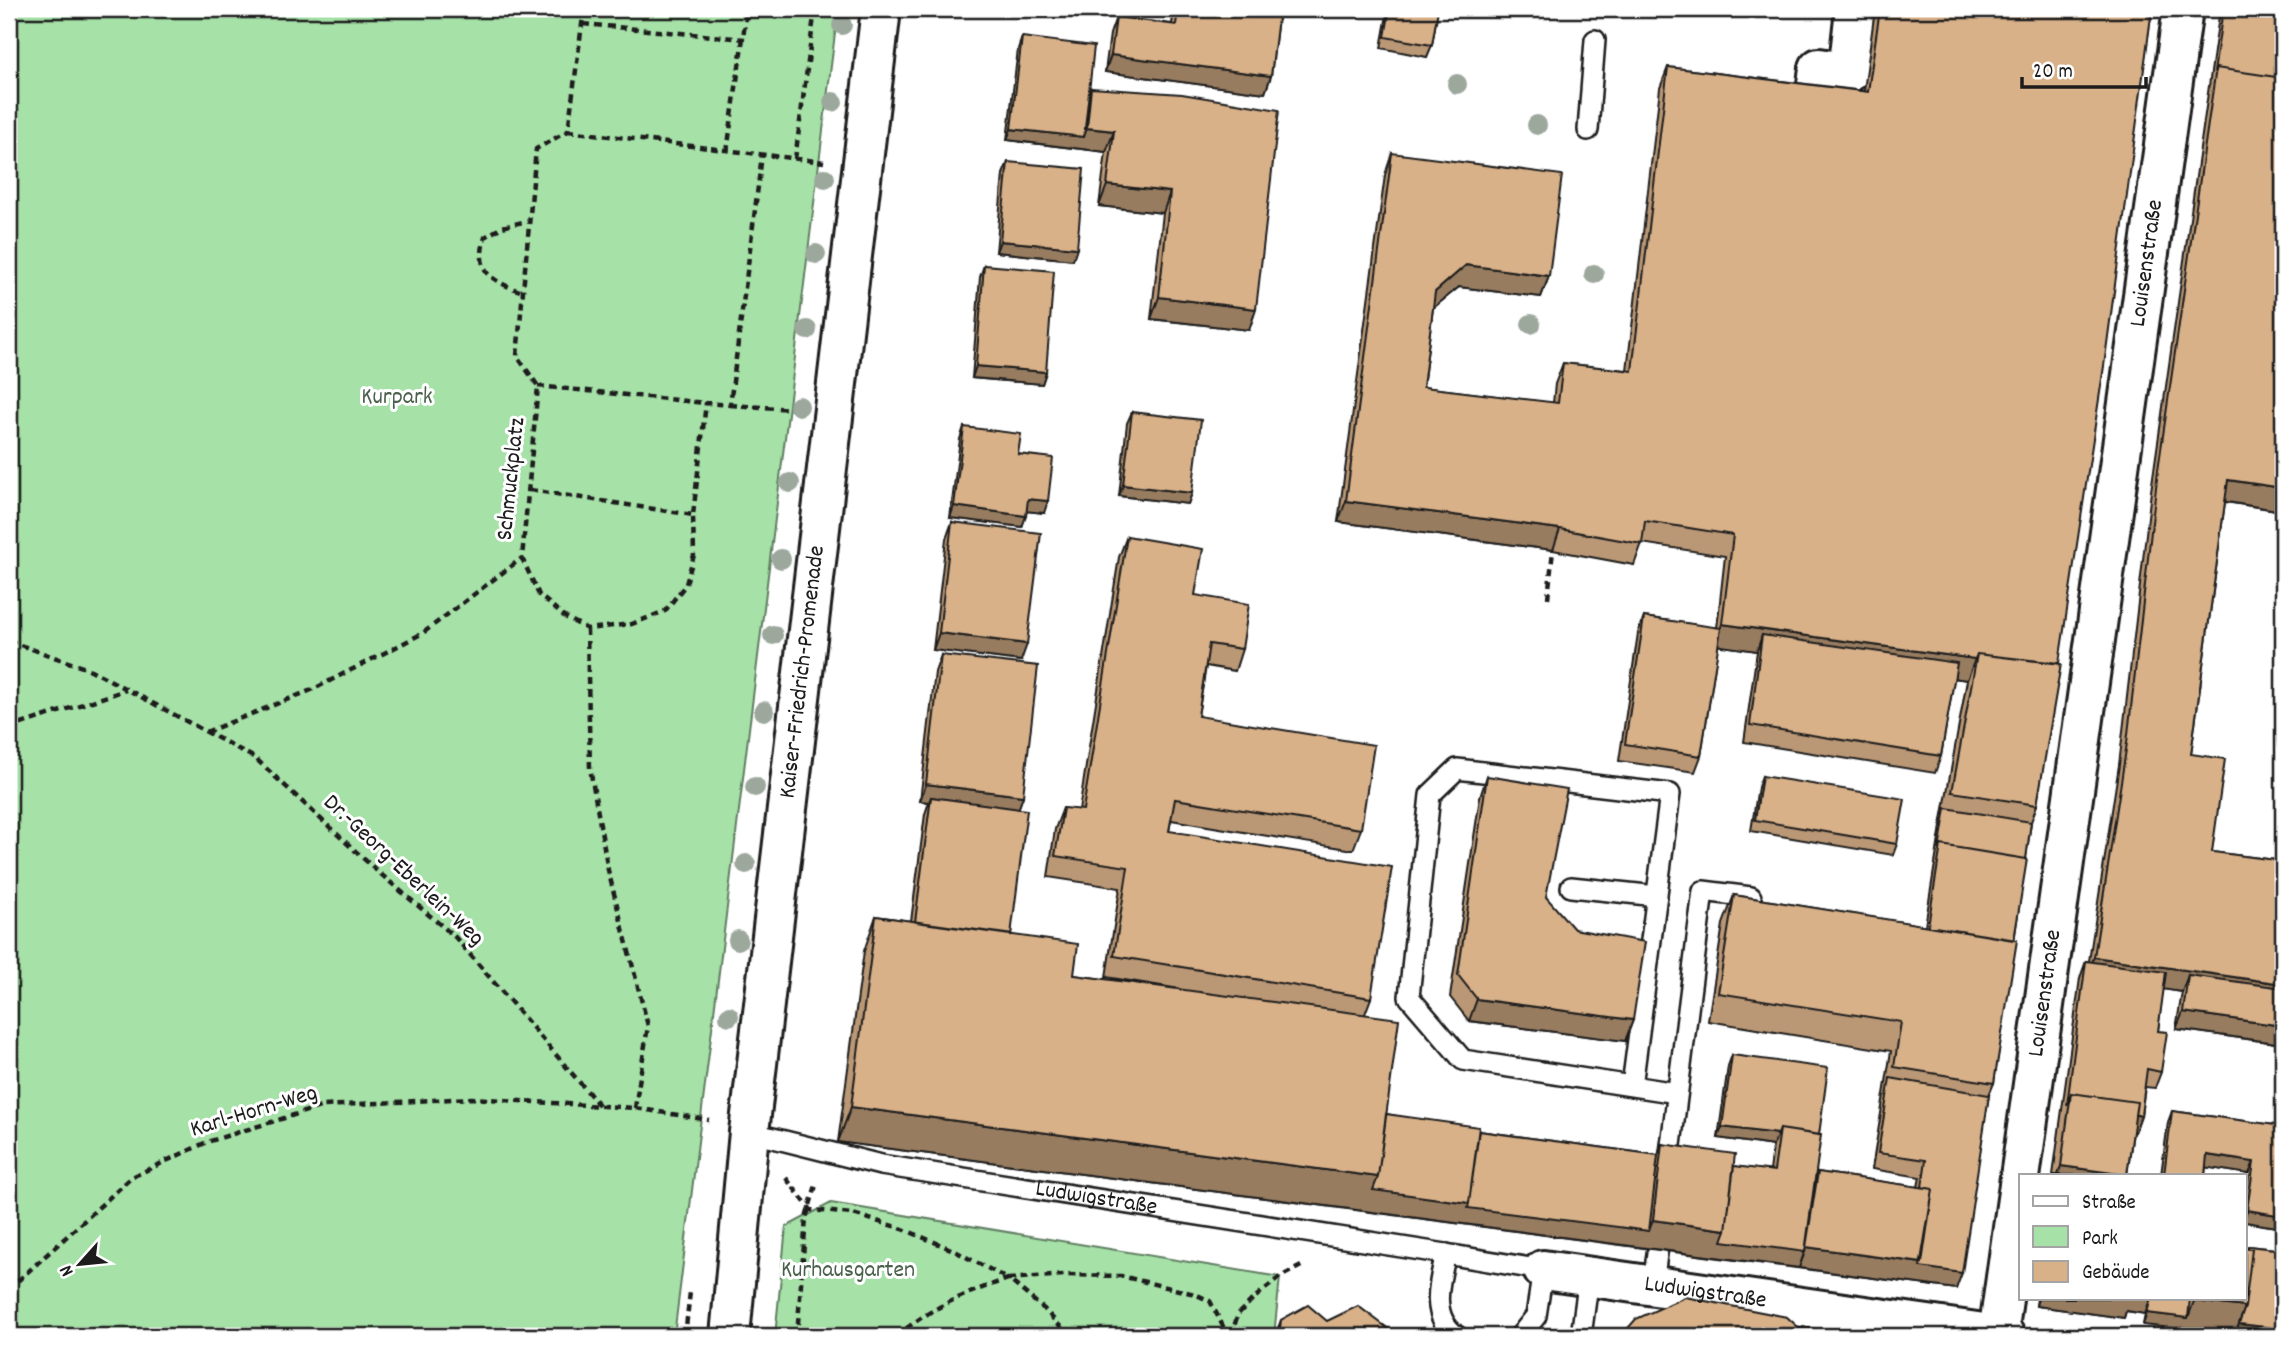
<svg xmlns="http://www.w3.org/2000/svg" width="2292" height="1345" viewBox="0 0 2292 1345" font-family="Dekko,sans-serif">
<rect width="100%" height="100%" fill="#fff"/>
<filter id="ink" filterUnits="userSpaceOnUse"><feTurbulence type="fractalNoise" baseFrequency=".0143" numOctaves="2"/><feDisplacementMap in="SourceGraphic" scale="14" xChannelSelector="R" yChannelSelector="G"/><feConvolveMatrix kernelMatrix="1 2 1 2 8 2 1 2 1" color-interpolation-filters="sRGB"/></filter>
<g filter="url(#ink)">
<path fill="#a6e1a8" stroke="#617e62" stroke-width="2" d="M9,9H838L674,1336H9Z
M831,1203L1280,1277L1274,1336H775L786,1227Z"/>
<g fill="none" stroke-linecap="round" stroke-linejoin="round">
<g stroke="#1c1c1c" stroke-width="24">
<g id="lane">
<path d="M1588,130L1595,40"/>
<path d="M1571,887L1657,896"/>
<path d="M1632,1086L1670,794L1457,769L1430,795L1409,997L1463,1060L1677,1093"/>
<path id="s1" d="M749,1132L881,1165L1446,1254"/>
<path d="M1668,1169L1703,891L1751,897"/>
<path d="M1653,1285L1661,1223"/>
<path d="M1457,1336C1429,1317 1439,1282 1446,1254L1543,1270L1536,1316L1520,1336"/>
<path d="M1581,1336L1589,1277"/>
</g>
</g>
<g stroke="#1c1c1c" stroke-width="44">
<g id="street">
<path d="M1814,109L1819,68L1848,73L1855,9"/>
<path id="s2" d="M1543,1270L2005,1336"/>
<path id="s3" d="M1998,1335L2183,9"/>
<path id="s4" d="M730,1336L749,1132L881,9"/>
</g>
</g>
<path stroke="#1c1c1c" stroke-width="4.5" stroke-dasharray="7 5" stroke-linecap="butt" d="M584,9L568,131L536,149L517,356L538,386L522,558L539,595L565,617L587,629L632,624L665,611L686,584L694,555L693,515L706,403L730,405L762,155
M583,24L745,39
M568,131L824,162
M727,152L747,9
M795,159L815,9
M520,291C490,280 475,272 485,237L502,227L527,221
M538,386L706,403
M730,405L794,409
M530,490L693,515
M1548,598L1553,550
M587,629L590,768L608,870L648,1026L635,1108
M9,641L91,670L255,758L376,870L455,937L599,1105
M9,728L126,690
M206,732L314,689L423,633L522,558
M786,1178L811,1210L853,1214L903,1229L951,1249L1008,1279L1064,1275L1121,1276L1195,1294L1210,1301L1228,1336
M9,1289L132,1177L207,1142L323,1106L471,1098L635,1108L709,1120
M685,1336L690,1292
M797,1336L806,1218L817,1182
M897,1336C931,1307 966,1293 1008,1279L1044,1309L1069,1336
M1231,1336L1238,1314L1253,1299L1280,1277L1305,1264"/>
<use href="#lane" stroke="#fff" stroke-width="19"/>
<use href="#street" stroke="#fff" stroke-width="38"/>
</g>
<g fill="#9da89d">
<circle cx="842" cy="25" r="10"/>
<circle cx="1457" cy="84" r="10"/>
<circle cx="833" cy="102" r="10"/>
<circle cx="1537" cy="125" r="10"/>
<circle cx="825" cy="178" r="10"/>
<circle cx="816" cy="254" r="10"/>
<circle cx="1594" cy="274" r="10"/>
<circle cx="1531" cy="324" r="10"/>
<circle cx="807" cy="330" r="10"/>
<circle cx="799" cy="406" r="10"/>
<circle cx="790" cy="483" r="10"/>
<circle cx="781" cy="559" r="10"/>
<circle cx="773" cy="635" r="10"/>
<circle cx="764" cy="711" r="10"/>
<circle cx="755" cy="787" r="10"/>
<circle cx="746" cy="864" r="10"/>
<circle cx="738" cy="940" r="10"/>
<circle cx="729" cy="1016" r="10"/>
</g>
<path fill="#ba9876" stroke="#1c1c1c" stroke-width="2" d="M1174,9H1279L1271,76L1265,93L1105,72L1110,34L1116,17L1172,24Z
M1388,9H1438L1432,45L1427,57L1381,48Z
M1875,9H2152L2037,805L2031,822L1994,1083L1989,1095L1956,1289L838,1142L864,951L876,916L911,921L925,814L929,802L920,801L935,672L941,655L1023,796L1018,809L1011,935L1074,975L1180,989L1106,977L1120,888L1048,877L1055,829L1063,808L1079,810L1119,557L1127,536L1195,595L1242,649L1235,671L1206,666L1198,716L1361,829L1353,850L1171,820L1169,831L1371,998L1365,1014L1386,1114L1479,1131L1658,1155L1662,1144L1734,1166L1770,1171L1773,1146L1718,1138L1728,1066L1732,1055L1814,1180L1818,1172L1918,1187L1920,1177L1872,1169L1891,1051L1708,1021L1723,924L1734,895L1925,926L1942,820L1967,680L1954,678L1941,756L1935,773L1744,742L1757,651L1718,645L1701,756L1695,772L1619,761L1638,633L1644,617L1717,628L1725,556L1642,543L1634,565L1553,550L1338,522L1385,175L1392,153L1549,276L1541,297L1459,287L1433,308L1423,387L1553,403L1555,384L1563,363L1627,370L1660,88L1668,67L1864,91Z
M2220,9H2283V511L2225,502L2191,754L2212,852L2283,861V1044L2176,1029L2182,992L2163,989L2158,1031L2161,1072L2155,1088L2145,1087L2141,1115L2135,1132H2133L2127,1175H2053L2080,978L2086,961H2089L2119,765L2151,491Z
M1022,37L1088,97L1091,88L1256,309L1249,330L1151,319L1163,213L1099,206L1106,152L1007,140L1018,49Z
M1008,162L1077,248L1073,260L996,252L1003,174Z
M984,265L1046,372L1042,384L972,378L980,277Z
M1132,412L1192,493L1188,504L1119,496L1127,423Z
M964,427L1018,454L1044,513L1027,511L1022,527L950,518L960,439Z
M952,522L1021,661L933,650L946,539Z
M1487,776L1546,897L1633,1020L1625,1041L1469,1021L1450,997L1480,797Z
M1762,776L1897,844L1893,855L1751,831L1758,787Z
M2172,1111L2283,1126V1228L2245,1222V1208L2249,1174L2206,1167L2205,1175H2161L2168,1122Z
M2248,1246L2283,1250V1336H2241L2143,1325L2145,1314L2126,1311L2124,1318L2036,1306L2037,1298H2245V1248L2247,1249Z
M1281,1320L1327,1321L1398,1336H1275Z"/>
<path fill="#977c60" stroke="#1c1c1c" stroke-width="2" d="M1111,55L1271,76L1265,93L1105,72Z
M1087,128L1114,131L1106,152L1007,140L1011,129L1084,137Z
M1107,185L1170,192L1163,213L1099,206Z
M1000,241L1077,248L1073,260L996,252Z
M1466,265L1549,276L1541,297L1459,287L1427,313L1435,292Z
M1159,297L1256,309L1249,330L1151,319Z
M976,366L1046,372L1042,384L972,378Z
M2228,480L2283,488V511L2221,501Z
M1123,485L1192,493L1188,504L1119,496Z
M1028,499L1048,501L1044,513L1024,511Z
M1346,501L1560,529L1553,550L1338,522Z
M954,506L1026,516L1022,527L950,518Z
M1722,624L1975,659L1967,680L1760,651L1762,635L1757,651L1714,645Z
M939,633L1027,644L1021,661L933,650Z
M926,784L1023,796L1017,813L931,797L929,802L920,801Z
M2094,957L2283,984V1006L2188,975L2182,992L2086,978Z
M1477,999L1633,1020L1625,1041L1469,1021Z
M2183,1012L2283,1026V1044L2176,1029Z
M2070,1105L2141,1115L2135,1132L2067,1123Z
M851,1107L1378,1177L1469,1203L1649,1231L1653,1220L1726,1230L1805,1252L1799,1268L838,1142Z
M1722,1127L1778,1134L1773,1146L1718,1138Z
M2207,1155L2254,1162L2249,1174L2203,1167Z
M2061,1166L2127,1175H2058Z
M2247,1210L2283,1216V1228L2245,1222V1217Z
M1806,1247L1922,1263L1962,1273L1956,1289L1799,1268Z
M2038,1298H2151L2145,1314L2126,1311L2124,1318L2036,1306Z
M2194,1301L2245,1307L2235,1335L2143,1325L2147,1313L2188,1318Z
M2239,1324L2283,1329V1336L2235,1335Z"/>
<path fill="#d8b189" stroke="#1c1c1c" stroke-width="2" d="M1178,9H1279L1271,76L1111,55L1116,17L1176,25Z
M1390,9H1438L1432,45L1385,37Z
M1880,9H2152L2104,366L2059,663L1977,654L1975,659L1722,624L1733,535L1645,521L1642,544L1560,529L1346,501L1392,153L1562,175L1549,276L1466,265L1435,292L1423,387L1558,403L1563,363L1632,371L1668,67L1868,92Z
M2223,9H2283V78L2216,68L2214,73Z
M1022,37L1094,46L1084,137L1011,129Z
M2216,68L2283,78V488L2228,480L2191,754L2225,759L2212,852L2283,861V984L2094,957L2127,743L2158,470Z
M1091,88L1182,94L1279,110L1256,309L1159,297L1170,192L1107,185L1114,131L1087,128Z
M1008,162L1084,169L1077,248L1000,241Z
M984,265L1054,271L1046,372L976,366Z
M1132,412L1201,420L1192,493L1123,485Z
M964,427L1021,434L1018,454L1053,458L1048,501L1028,499L1026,516L954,506Z
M952,522L1041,533L1027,644L939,633Z
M1127,536L1203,549L1195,595L1249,604L1242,649L1209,644L1198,716L1374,745L1361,829L1175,799L1169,831L1392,867L1371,998L1114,956L1128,867L1055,856L1063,808L1083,810Z
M1644,617L1721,628L1701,756L1625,744Z
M1762,635L1957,663L1941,756L1750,725Z
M1977,654L2061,664L2037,805L1952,792Z
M941,655L1038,666L1023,796L926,784Z
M1487,776L1567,789L1546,897L1574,929L1645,942L1633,1020L1477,999L1458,975Z
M1762,776L1905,799L1897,844L1755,820Z
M931,797L1027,810L1011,935L915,922Z
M1946,808L2031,822L2026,859L1941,845L1939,850Z
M1941,845L2027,859L2014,940L1928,926Z
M1734,895L2017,940L1994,1083L1894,1067L1901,1022L1718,993Z
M876,916L1078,944L1074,975L1399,1019L1378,1177L851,1107Z
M2086,961L2166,972L2158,1031L2167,1032L2161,1072L2147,1069L2141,1115H2135L2137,1102L2071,1093L2067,1105Z
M2188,975L2283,988V1026L2183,1012Z
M1732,1055L1828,1068L1819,1135L1780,1129L1778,1134L1722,1127Z
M1890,1078L1989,1095L1962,1273L1920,1267L1933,1189L1922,1187L1926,1160L1878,1153Z
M2071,1093L2137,1102L2127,1175L2061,1166Z
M2172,1111L2283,1126V1216L2247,1210L2254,1162L2207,1155L2205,1175H2164Z
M1386,1114L1479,1127L1469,1203L1373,1190L1378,1177Z
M1780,1129L1821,1135L1805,1252L1722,1241L1726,1230L1734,1166L1774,1171Z
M1479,1131L1658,1155L1649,1231L1468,1208L1469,1203Z
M1662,1144L1735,1154L1726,1230L1653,1220Z
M1818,1172L1933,1189L1922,1263L1806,1247Z
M2248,1246L2283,1250V1329L2239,1324L2245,1307L2252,1249H2248Z
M2245,1248L2252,1249L2245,1307L2194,1301L2195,1298H2245Z
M1685,1297L1787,1317L1808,1336H1621L1636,1319Z
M2151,1298H2190L2188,1318L2147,1313Z
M1308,1305L1327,1321L1358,1306L1398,1336H1279L1281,1320Z"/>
</g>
<g text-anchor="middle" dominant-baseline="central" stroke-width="6" stroke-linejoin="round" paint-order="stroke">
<g font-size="24" fill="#1c1c1c" stroke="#fff">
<text stroke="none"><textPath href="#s3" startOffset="1082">Louisenstraße</textPath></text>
<text transform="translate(512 479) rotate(-84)">Schmuckplatz</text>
<text stroke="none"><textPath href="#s4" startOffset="668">Kaiser-Friedrich-Promenade</textPath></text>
<text transform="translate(403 871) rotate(43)">Dr.-Georg-Eberlein-Weg</text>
<text stroke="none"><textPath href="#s3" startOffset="345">Louisenstraße</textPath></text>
<text transform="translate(254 1112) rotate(-17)">Karl-Horn-Weg</text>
<text stroke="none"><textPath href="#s1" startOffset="354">Ludwigstraße</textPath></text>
<text stroke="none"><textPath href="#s2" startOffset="164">Ludwigstraße</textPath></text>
</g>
<g font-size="24" fill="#4c614d" stroke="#fff">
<text x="397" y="398">Kurpark</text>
<text x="848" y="1271">Kurhausgarten</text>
</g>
</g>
<rect width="2292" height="1345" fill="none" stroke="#fff" stroke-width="35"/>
<rect x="18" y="18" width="2257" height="1310" fill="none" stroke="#1c1c1c" stroke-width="2.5" filter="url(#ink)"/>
<rect x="2019" y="1174" width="228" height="126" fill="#ffffff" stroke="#a4a4a4" stroke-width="2"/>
<rect x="2033" y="1196" width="35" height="10" fill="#ffffff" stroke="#a4a4a4" stroke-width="2"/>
<text x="2082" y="1208" font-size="21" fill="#1c1c1c">Straße</text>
<rect x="2033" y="1226" width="35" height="21" fill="#a6e1a8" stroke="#a4a4a4" stroke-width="2"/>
<text x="2082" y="1244" font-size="21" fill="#1c1c1c">Park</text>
<rect x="2033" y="1261" width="35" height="21" fill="#d8b189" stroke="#a4a4a4" stroke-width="2"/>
<text x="2082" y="1278" font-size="21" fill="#1c1c1c">Gebäude</text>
<g transform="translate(80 1264) rotate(243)" stroke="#ffffff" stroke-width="5" paint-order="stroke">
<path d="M0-5L12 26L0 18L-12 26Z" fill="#1c1c1c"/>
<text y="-10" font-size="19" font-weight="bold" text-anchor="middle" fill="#1c1c1c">N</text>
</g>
<path d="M2022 77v10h124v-10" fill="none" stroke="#1c1c1c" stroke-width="3.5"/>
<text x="2033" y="77" font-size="21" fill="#1c1c1c" stroke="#ffffff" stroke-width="5" paint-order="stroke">20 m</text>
</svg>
